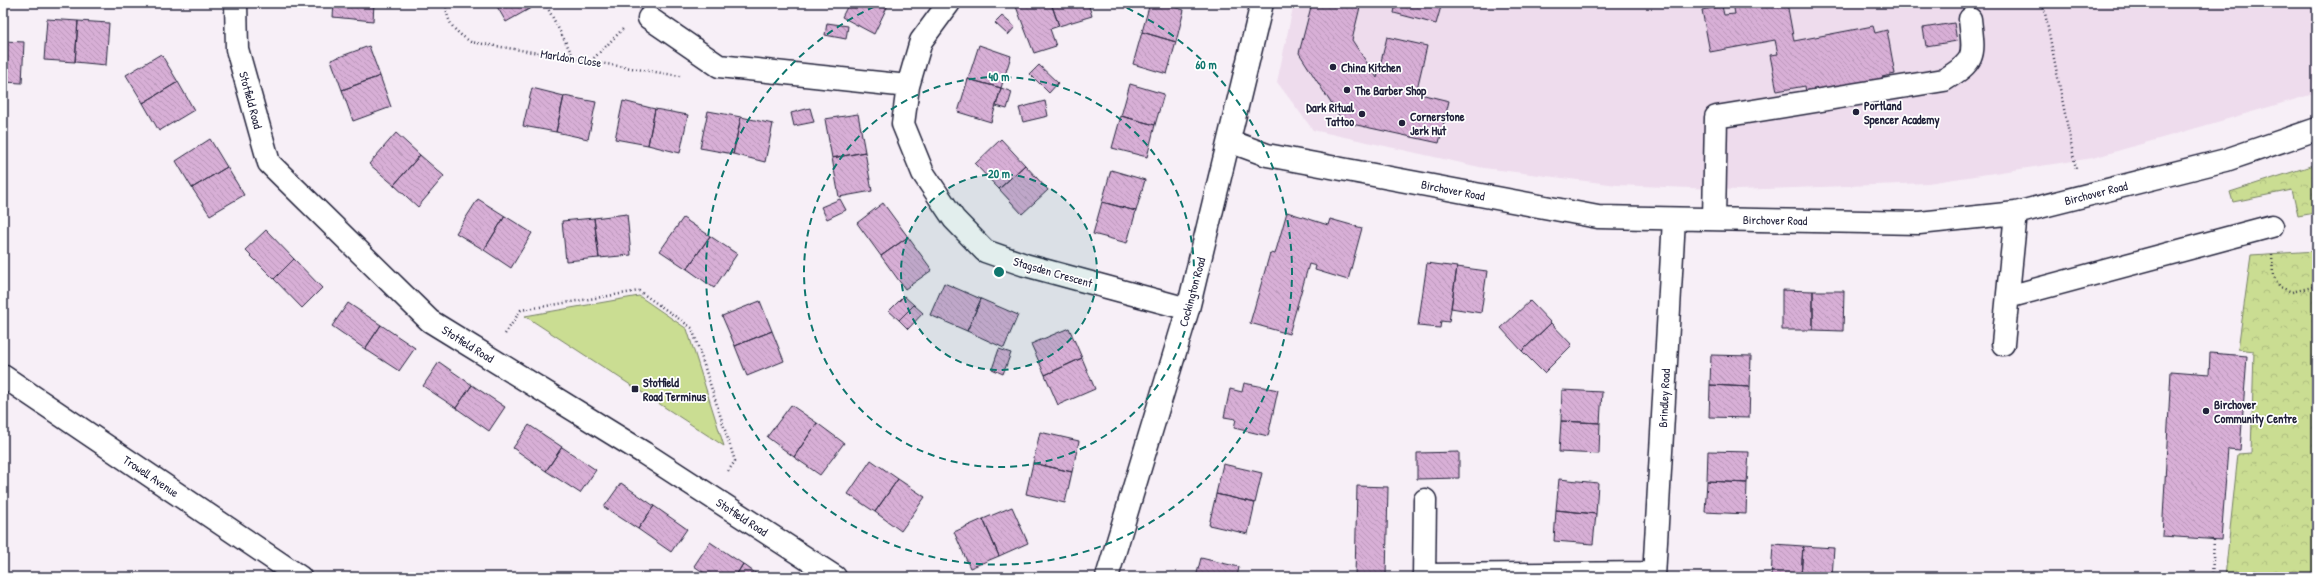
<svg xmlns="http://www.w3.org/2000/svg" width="2320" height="580" viewBox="0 0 2320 580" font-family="'Patrick Hand',sans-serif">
<defs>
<pattern id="park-crowns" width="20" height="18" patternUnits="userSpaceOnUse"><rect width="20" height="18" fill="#cadd92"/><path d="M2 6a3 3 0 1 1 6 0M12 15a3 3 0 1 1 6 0" fill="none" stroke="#adbd7f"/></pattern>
<pattern id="building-back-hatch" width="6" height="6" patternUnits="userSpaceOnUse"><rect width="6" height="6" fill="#d8afd6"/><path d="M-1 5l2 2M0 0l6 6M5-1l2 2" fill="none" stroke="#b996b9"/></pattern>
</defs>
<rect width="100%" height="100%" fill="#f7eff7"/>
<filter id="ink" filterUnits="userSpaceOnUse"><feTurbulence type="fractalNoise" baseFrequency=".025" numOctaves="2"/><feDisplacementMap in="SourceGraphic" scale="8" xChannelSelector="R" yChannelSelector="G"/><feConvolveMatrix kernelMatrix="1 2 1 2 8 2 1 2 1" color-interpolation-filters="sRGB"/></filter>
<g filter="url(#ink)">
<path fill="#eedced" d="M1294,3H2317V93L2093,158L1928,183L1738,190L1617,185L1484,168L1313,130L1277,82Z"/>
<path fill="#cadd92" stroke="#768066" d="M639,296L687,329L724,446L525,316Z"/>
<path fill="url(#park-crowns)" stroke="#768066" d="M2317,164V221L2315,213L2298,216L2292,190L2233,202L2230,192Z
M2317,251V577H2225L2238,454L2251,453L2254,351L2238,349L2251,255Z"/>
<path fill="url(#building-back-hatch)" stroke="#22223b" d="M334,3H374L373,21L333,17Z
M495,3H538V4L506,22Z
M849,3H889L874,34L842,17Z
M1019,3H1051L1059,26L1050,29L1056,46L1034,53L1015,4Z
M1051,3H1088L1092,16L1059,26Z
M1150,3H1159L1184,10L1176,42L1142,32Z
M1312,3H1361L1352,40L1377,78L1387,37L1427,46L1416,93L1449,101L1439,143L1343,122L1299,53Z
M1396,3H1442L1436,24L1394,13Z
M1733,3H1787L1794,41L1873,26L1875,33L1887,30L1895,74L1882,77L1883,85L1807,99L1805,86L1777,91L1770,55L1778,54L1775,40L1710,52L1702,10L1722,6L1724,15L1735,14Z
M1002,16L1015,27L1008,35L995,23Z
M47,19L78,21L75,62L44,60Z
M78,21L109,23L106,65L75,62Z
M827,23L848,26L846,39L825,35Z
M1954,23L1957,41L1926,46L1923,28Z
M1142,32L1176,42L1167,74L1133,64Z
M3,41L24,42L22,83L3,82Z
M979,45L1011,56L1001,88L968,79Z
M369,46L380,76L342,90L331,60Z
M161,54L178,82L143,103L126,75Z
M1039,65L1058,83L1049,93L1030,74Z
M380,76L391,107L353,121L342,90Z
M968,79L1001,88L991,122L958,112Z
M178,82L194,110L159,131L143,103Z
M1130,84L1164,94L1155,125L1121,116Z
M532,88L564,96L556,132L523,126Z
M1001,88L1012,92L1007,109L996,106Z
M564,96L596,102L588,139L556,132Z
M623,101L655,109L648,145L615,139Z
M1045,101L1048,116L1023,122L1019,108Z
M810,108L814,122L794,126L791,113Z
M655,109L688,115L680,153L648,145Z
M708,111L741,117L733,154L700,148Z
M858,114L865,152L832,158L825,119Z
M1121,116L1155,125L1147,157L1112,148Z
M741,117L773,124L765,162L733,154Z
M396,133L420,155L394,185L369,164Z
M210,139L227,167L192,188L176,161Z
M1001,139L1025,165L999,189L975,164Z
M865,152L872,191L839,197L832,158Z
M420,155L444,176L418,207L394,185Z
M1025,165L1048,190L1022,214L999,189Z
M227,167L244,195L210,215L192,188Z
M1111,170L1145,180L1136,211L1102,202Z
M478,199L505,216L484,250L456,233Z
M840,199L846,210L827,219L821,207Z
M1102,202L1136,211L1127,243L1093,234Z
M883,203L908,237L881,256L857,223Z
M1287,212L1328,225L1330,219L1362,228L1348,280L1315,270L1316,266L1309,264L1289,334L1250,323L1270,253L1275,254Z
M627,214L631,255L599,258L594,218Z
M505,216L532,233L511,268L484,250Z
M594,218L599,258L566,261L562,221Z
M683,218L710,236L687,269L660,251Z
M266,230L294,259L274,279L245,250Z
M710,236L737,254L714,288L687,269Z
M908,237L932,270L905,289L881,256Z
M294,259L322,288L302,308L274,279Z
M1427,263L1457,267L1449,322L1441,321L1440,328L1418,326Z
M1457,267L1487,271L1481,313L1451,308Z
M944,283L981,299L967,331L930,315Z
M1782,290L1813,291V330H1782Z
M1813,291H1844L1843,331L1813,330Z
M904,296L914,305L899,320L889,311Z
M981,299L1018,315L1004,348L967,331Z
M760,301L772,331L735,346L722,316Z
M1530,301L1551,323L1522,351L1501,328Z
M348,303L381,325L365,349L332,326Z
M914,305L923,313L908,329L899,320Z
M1551,323L1572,345L1544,373L1522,351Z
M381,325L415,348L399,371L365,349Z
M1069,328L1082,358L1045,375L1031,344Z
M772,331L784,361L747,376L735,346Z
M999,349L1011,353L1003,374L992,369Z
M2210,353L2247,356L2240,450L2228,449L2221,540L2162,536L2171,371L2209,374Z
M1711,355L1751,356L1750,387L1710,385Z
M1082,358L1095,389L1058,405L1045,375Z
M439,362L472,385L456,408L423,386Z
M1244,383L1278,390L1268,436L1234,428L1236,419L1224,417L1230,389L1242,392Z
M472,385L505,407L489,431L456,408Z
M1710,385L1750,387L1749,418L1709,417Z
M1562,390L1602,392L1600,423L1561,421Z
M791,405L817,423L794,457L767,437Z
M1561,421L1600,423L1599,454L1559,452Z
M817,423L844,443L820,475L794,457Z
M529,425L562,447L546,471L513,448Z
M1040,432L1079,441L1072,472L1033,463Z
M562,447L596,470L580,493L546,471Z
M1708,451L1749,452L1747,483L1707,481Z
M1459,452V478L1417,479V453Z
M871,460L898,479L875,512L848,494Z
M1033,463L1072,472L1065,503L1026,494Z
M1223,464L1262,473L1255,503L1216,494Z
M898,479L925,497L901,531L875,512Z
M1559,479L1598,483L1596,514L1556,510Z
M1707,481L1747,483L1746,514L1705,512Z
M621,483L654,506L638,529L604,507Z
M1357,486L1388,487L1386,577H1355Z
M1216,494L1255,503L1248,534L1209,525Z
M654,506L687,529L671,552L638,529Z
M1012,507L1028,543L999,556L983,519Z
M1556,510L1596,514L1593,544L1554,541Z
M983,519L999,556L970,568L954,532Z
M710,542L743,564L735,577H710L694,566Z
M1773,544L1803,546L1801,577H1771Z
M1803,546L1834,548L1832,577H1801Z
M1201,558L1239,567L1237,577H1196Z
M743,564L761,577H735Z"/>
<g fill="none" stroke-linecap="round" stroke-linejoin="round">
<g stroke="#22223b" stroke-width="25">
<path id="minor" d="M236,3L237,49L269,163L430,321L644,453L835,577
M949,3L921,41L908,86L903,124L923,173L954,219L985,251L1025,265L1188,309
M649,18L719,66L908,86
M1229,141L1267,155L1598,217L1919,223L2016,213L2226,160L2317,129
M1714,219L1716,117L1944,80C1977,60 1974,56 1970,19
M2008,297L2272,226
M2003,344L2016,213
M3,376L300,577
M1425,575L1654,573
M1107,577L1188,309L1262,3
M1424,577L1425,500
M1654,577L1674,219"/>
</g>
<path stroke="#22223b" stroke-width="2.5" stroke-dasharray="1 3" stroke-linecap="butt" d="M446,3C447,24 454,31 471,42L680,76
M545,3L574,58
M2043,3L2076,169
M591,61L623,29
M2272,254L2273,275L2280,287L2292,292L2317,286
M505,334L521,310L639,291L692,328L735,461L727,473
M2212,577L2214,540"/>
<use href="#minor" stroke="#fff" stroke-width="22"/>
</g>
</g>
<circle cx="999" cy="272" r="98" fill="#0f766e" fill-opacity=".12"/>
<g fill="none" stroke="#0f766e" stroke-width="2" stroke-dasharray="7 5">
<circle cx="999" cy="272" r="98"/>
<circle cx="999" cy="272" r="195"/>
<path d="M1116 3A293 293 0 1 1 882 3"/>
</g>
<g fill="#22223b" stroke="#fff" stroke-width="1.5">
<circle cx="1333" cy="67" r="4"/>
<circle cx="1347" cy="90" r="4"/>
<circle cx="1856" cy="112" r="4"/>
<circle cx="1362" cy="114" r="4"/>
<circle cx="1402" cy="123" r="4"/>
<rect x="631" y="385" width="8" height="8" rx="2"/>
<circle cx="2206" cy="411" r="4"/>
</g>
<g text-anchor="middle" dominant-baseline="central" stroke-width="3.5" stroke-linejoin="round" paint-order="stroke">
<g font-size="12" fill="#22223b" stroke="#fff">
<text transform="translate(571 58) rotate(9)">Marldon Close</text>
<text transform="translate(251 100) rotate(75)">Stotfield Road</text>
<text transform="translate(1453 190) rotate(11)">Birchover Road</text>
<text transform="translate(2096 193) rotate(-14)">Birchover Road</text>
<text transform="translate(1775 220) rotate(1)">Birchover Road</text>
<text transform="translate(1053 272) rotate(16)">Stagsden Crescent</text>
<text transform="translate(1192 292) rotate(-75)">Cockington Road</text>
<text transform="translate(468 344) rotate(32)">Stotfield Road</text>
<text transform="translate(1664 398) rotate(-87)">Brindley Road</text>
<text transform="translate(151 476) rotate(34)">Trowell Avenue</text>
<text transform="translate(742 517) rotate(33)">Stotfield Road</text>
</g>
<g font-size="12" font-weight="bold" fill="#22223b" stroke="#fff" text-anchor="start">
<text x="1341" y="67">China Kitchen</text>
<text x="1355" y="90">The Barber Shop</text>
<text x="1864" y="105">Portland<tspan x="1864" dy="14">Spencer Academy</tspan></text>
<text x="1354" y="107" text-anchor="end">Dark Ritual<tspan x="1354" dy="14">Tattoo</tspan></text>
<text x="1410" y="116">Cornerstone<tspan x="1410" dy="14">Jerk Hut</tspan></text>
<text x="643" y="382">Stotfield<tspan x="643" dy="14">Road Terminus</tspan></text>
<text x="2214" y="404">Birchover<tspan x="2214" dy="14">Community Centre</tspan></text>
</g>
</g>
<circle cx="999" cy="272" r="6" fill="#0f766e" stroke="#fff" stroke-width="2"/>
<g font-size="12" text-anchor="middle" font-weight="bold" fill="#0f766e" stroke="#fff" stroke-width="3.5" stroke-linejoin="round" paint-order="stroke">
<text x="1206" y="69">60 m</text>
<text x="999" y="81">40 m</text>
<text x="999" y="178">20 m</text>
</g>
<rect width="2320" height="580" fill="none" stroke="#fff" stroke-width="16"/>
<rect x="8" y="8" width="2304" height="564" fill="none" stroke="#22223b" stroke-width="1.5" filter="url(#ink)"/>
</svg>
